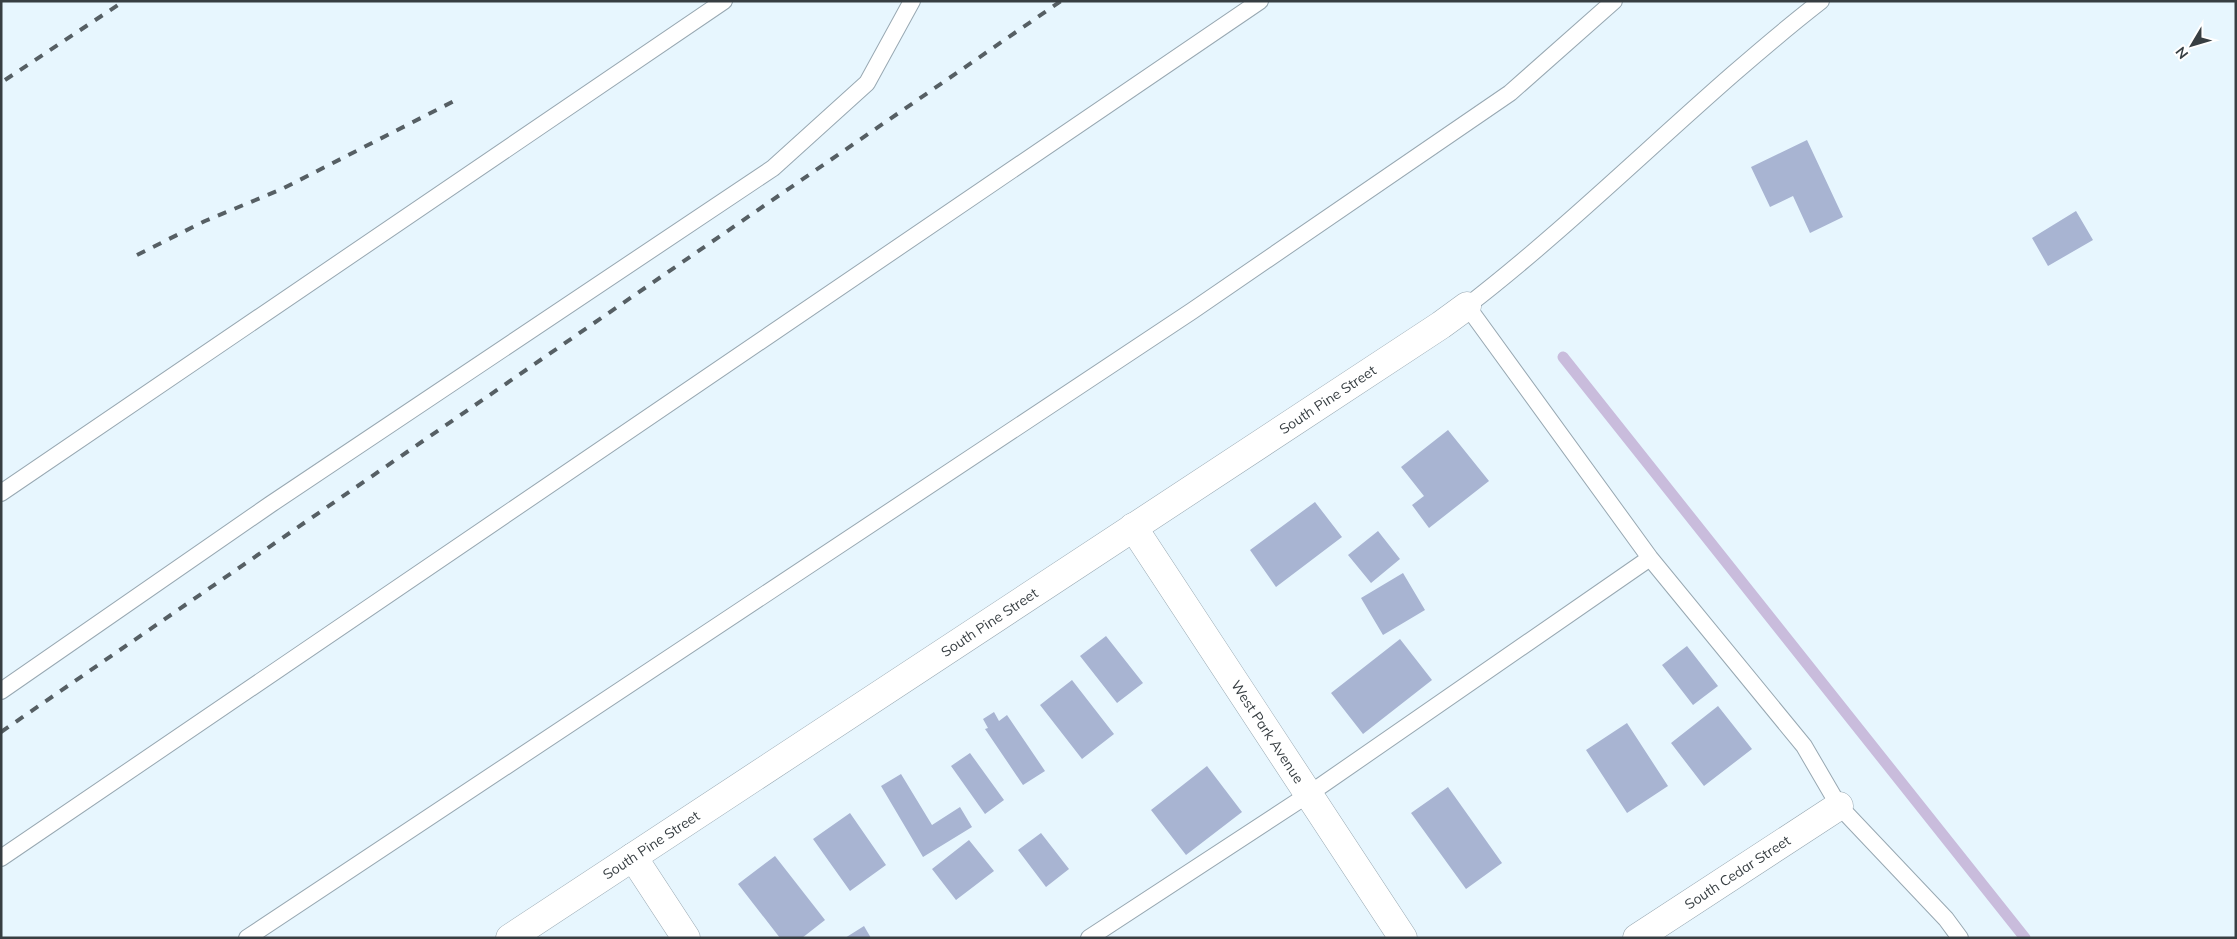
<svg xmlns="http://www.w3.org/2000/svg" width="2237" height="939" viewBox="0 0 2237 939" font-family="Mulish,sans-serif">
<rect width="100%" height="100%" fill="#e7f6fe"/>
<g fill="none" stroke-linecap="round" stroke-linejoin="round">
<path stroke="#c9bcdc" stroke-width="11" d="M1563,357L2025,938"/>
</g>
<path fill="#a8b4d2" d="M1807,140L1843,217L1810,233L1793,196L1770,207L1751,167Z
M2076,211L2093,240L2048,266L2032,238Z
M1448,430L1489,481L1429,528L1412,505L1424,496L1401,467Z
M1315,502L1342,537L1276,587L1250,550Z
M1378,531L1400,559L1371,583L1348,555Z
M1403,573L1425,610L1383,635L1361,598Z
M1106,636L1143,683L1117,703L1080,656Z
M1400,639L1432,680L1363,734L1331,693Z
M1687,646L1718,686L1693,705L1662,665Z
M1072,680L1114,734L1082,759L1040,705Z
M1718,706L1752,749L1704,786L1671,743Z
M994,712L999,721L1007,715L1045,771L1023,785L985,729L988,728L983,719Z
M1627,723L1668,786L1627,813L1586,750Z
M970,753L1004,800L985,814L951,766Z
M1207,766L1242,812L1186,855L1151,810Z
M901,774L932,825L960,807L972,827L923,857L881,786Z
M1448,787L1502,863L1466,889L1411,813Z
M850,813L886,865L850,891L813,839Z
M1041,833L1069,869L1046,887L1018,850Z
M969,840L994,871L956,900L932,869Z
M775,856L825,920L802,938H780L738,884Z
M864,926L871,938H845Z"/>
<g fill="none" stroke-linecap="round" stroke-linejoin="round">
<g stroke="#98a8b2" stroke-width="18">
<path id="service" d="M1821,1C1698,97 1590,211 1467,306L1650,558L1804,746L1839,806L1946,919L1960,938
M1,493L724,1
M1,691L271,504L773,168L867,83L912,1
M1,858L1260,1
M247,938L1192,311L1510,93L1614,1
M1089,938L1309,794L1650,558"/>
</g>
<g stroke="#98a8b2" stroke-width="29">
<g id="minor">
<path id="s1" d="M1133,527L1403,938"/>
<path d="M633,857L686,938"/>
<path id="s2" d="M510,938L1441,325L1467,306"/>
<path id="s3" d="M1637,938L1839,806"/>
</g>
</g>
<use href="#service" stroke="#fff" stroke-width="16"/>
<use href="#minor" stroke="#fff" stroke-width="28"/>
<path stroke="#565f64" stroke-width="4" stroke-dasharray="9 9" stroke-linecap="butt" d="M5,80L124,1
M137,255L205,221L282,189L456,100
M1,732L1061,1"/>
</g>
<g text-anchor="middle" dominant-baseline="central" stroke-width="4" stroke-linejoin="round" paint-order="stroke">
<g font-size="14" fill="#373e42" stroke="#fff">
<text stroke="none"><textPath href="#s2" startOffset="979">South Pine Street</textPath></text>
<text stroke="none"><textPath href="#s2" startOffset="574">South Pine Street</textPath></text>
<text stroke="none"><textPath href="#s1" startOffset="245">West Park Avenue</textPath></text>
<text stroke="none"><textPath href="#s2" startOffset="169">South Pine Street</textPath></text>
<text stroke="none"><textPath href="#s3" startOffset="120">South Cedar Street</textPath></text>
</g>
</g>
<rect width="2237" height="939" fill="none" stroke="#373e42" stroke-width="5"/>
<g transform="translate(2192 45) rotate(232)" stroke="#ffffff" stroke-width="4" paint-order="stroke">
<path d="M0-4L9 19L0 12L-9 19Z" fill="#373e42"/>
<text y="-8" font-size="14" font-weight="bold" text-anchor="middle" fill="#373e42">N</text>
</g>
</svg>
